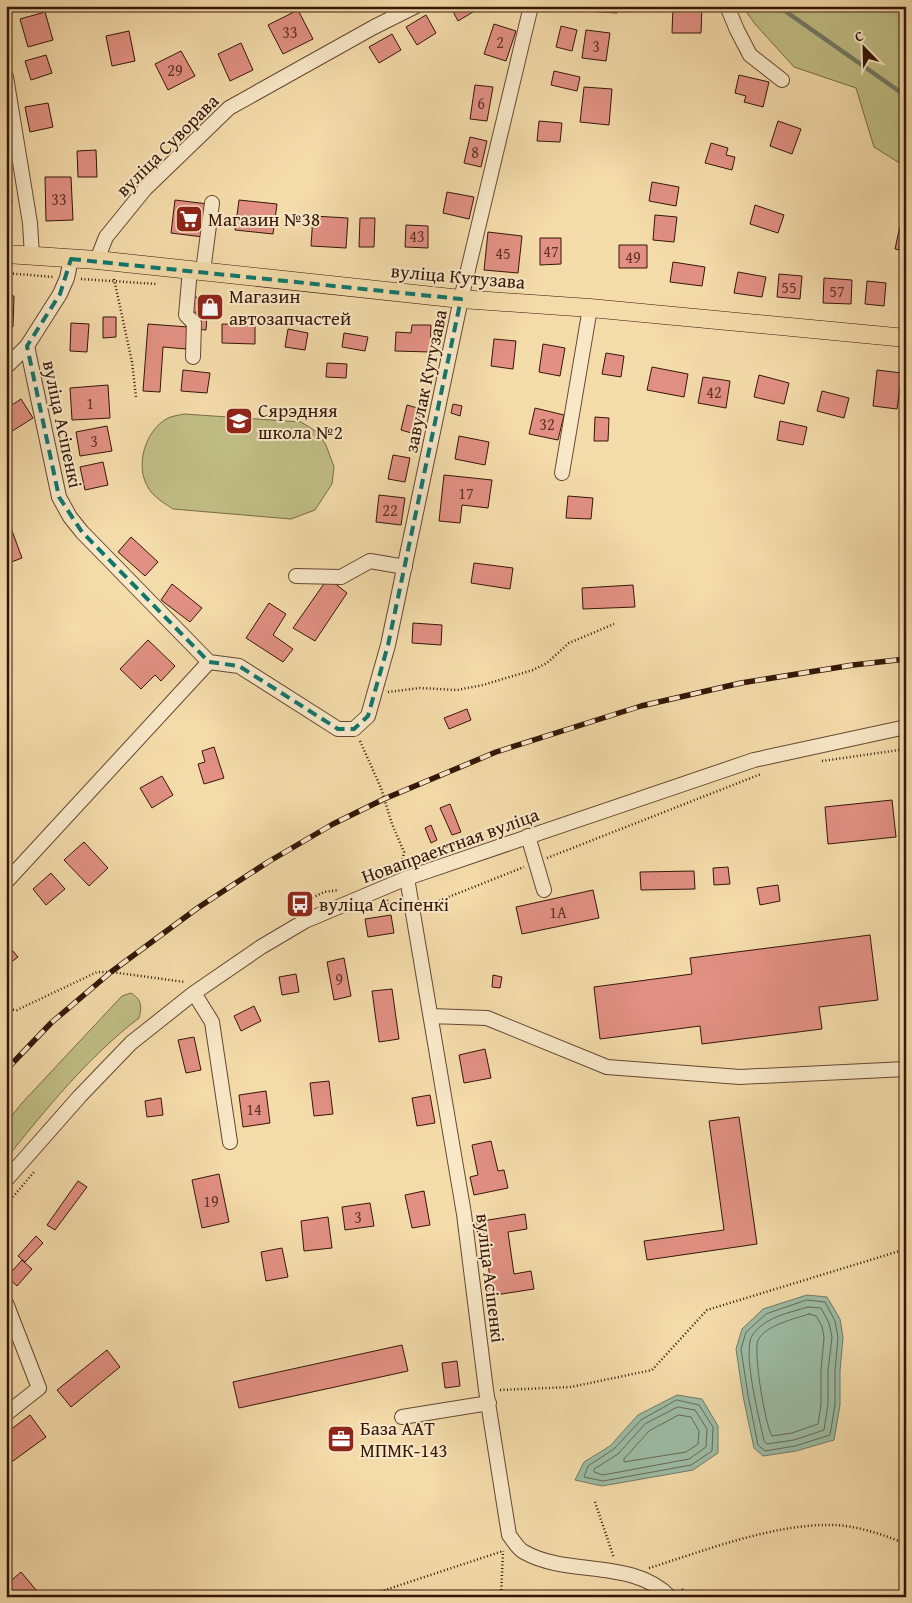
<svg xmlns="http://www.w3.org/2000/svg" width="912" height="1603" viewBox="0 0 912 1603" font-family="'Gentium Book Plus',serif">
<rect width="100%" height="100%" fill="#f4dbaa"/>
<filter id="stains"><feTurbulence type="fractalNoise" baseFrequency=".004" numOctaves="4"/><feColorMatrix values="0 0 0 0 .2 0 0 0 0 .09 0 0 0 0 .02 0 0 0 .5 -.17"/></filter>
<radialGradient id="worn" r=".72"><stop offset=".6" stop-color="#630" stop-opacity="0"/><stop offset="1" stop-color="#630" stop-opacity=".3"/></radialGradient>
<path fill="#c0be85" stroke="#7a6a46" d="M742,6H906V167L874,147L856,88L794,67L755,24Z
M184,414L301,422L317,432L326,445L334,467L332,484L315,510L291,519L173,509C164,503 155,498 149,489C134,467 145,430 168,418C173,416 179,415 184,414Z
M131,993C142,1000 142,1006 139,1018C89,1056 45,1110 6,1159V1123L21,1104L122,996Z"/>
<path fill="#9cbca5" stroke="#737a66" d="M807,1295L827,1297L840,1319L843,1337L840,1371V1405L834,1440L796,1451L763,1456L754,1448L743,1396L736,1349L742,1329L763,1309Z
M677,1395L702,1399L718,1426V1453L693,1470L602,1486L575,1480L584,1462L610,1446L638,1415Z"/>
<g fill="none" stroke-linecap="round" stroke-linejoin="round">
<path stroke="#686956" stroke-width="1" d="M807,1300L825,1302L835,1321L838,1337L835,1371V1405L830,1435L795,1446L765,1451L758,1445L748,1395L741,1349L746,1332L766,1314Z
M808,1307L821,1308L829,1323L832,1337L828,1371V1404L824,1430L794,1440L767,1444L764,1441C760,1421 741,1349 753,1334C766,1317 788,1313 808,1307Z
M809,1314L816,1316L822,1326L824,1338L821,1370V1404L818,1424L792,1433L772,1436C765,1425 753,1351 758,1340C766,1325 794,1319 809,1314Z
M677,1400L699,1405L713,1427L712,1451L691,1465L603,1481L584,1477L588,1466L614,1449L641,1420Z
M678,1407L695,1410L707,1429L706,1447L689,1459L603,1475L594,1472V1469L618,1454L645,1424Z
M679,1415L691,1417L699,1431L698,1444L686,1452L624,1462V1459L649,1431Z"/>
<path stroke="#737a66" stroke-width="4.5" d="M778,6L906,96"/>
</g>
<path fill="#e19083" stroke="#351607" d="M19,6H52L20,12Z
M450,6H477L478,9L458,21Z
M587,6H618L617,13L586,11Z
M673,6H702L701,33H672Z
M298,10L313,39L283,54L268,25Z
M45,12L53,40L28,47L20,19Z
M426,15L436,33L417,45L406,27Z
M494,24L516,31L506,61L484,54Z
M561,26L577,30L572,51L556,47Z
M586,30L610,33L606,61L582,58Z
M129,31L135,61L112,66L106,36Z
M392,34L401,50L379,63L369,47Z
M241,43L253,70L230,81L218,54Z
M181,51L195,76L168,90L155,64Z
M46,55L52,73L31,80L25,61Z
M554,71L580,77L577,91L551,85Z
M739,75L769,82L763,107L744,102L746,96L735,93Z
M475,85L493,87L487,121L470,119Z
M584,87L612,89L609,125L580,122Z
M48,103L53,127L30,132L25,107Z
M539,121L562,123L560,142L537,141Z
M778,121L801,129L792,154L770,146Z
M470,137L487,141L481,167L464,163Z
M711,143L728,148L726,155L735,157L732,170L705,163Z
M96,150L97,177H78L77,151Z
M45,177H71L73,220L46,221Z
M6,181H11L12,203H6Z
M652,182L679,187L676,206L649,201Z
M447,192L474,197L469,219L443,213Z
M175,200L208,204L203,237L171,233Z
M239,200L277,204L273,234L235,230Z
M755,205L784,215L778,233L750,224Z
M655,215L677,217L674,242L653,240Z
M313,216L348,218L346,248L311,246Z
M360,218H375L374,247H359Z
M406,225L428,226V248L405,247Z
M900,226L906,228V251L895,249Z
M488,232L522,236L518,273L484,270Z
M540,238H561V264L540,265Z
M619,245H647V268H619Z
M673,262L705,267L702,286L670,282Z
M738,272L766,277L762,297L734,293Z
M779,274L802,276L800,299L777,297Z
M824,278L852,280L851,304L823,303Z
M867,281L886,283L884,306L865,304Z
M6,295L14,296L13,327L6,326Z
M192,297L212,298L213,313L192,312Z
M197,315L207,316L206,330L196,329Z
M103,317H116V337L103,338Z
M71,323L89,324L87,352L70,351Z
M148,324L188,327L186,349L163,347L160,392L143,391Z
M222,324L255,325V344L222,343Z
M412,325H431L430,352L395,351L396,332L411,333Z
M288,329L308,333L305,350L285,347Z
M344,333L368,337L365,351L342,347Z
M494,339L516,341L513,369L491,366Z
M543,344L565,348L560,376L539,372Z
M606,353L624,356L621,377L602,374Z
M327,363L347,364L346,378L326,377Z
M652,367L688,374L684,397L647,390Z
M183,370L210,373L207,393L181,391Z
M877,370L902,373L897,409L873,406Z
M759,375L789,383L784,404L754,397Z
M703,377L730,381L726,408L698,403Z
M108,385L110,418L72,420L70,388Z
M822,391L849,398L844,418L817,411Z
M21,399L33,418L6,435V409Z
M453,404L462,406L460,416L451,413Z
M407,405L421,409L415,434L401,430Z
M535,408L564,415L558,440L529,434Z
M595,417L609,418L608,441H594Z
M780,421L807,427L803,445L777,440Z
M107,426L112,451L80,456L76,432Z
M459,436L489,442L485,465L455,459Z
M393,455L410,458L405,482L388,479Z
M103,462L108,485L85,490L80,467Z
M444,475L492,480L488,508L462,505L460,523L439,521Z
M379,495L405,498L401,525L376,522Z
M568,496L593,498L591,519L566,518Z
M11,528L22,558L6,564V529Z
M131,537L158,562L145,576L118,552Z
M474,563L513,568L510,589L471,583Z
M328,578L347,593L315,641L293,628Z
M172,584L202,608L190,622L161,600Z
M633,585L635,607L583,609L582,588Z
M269,603L286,614L273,635L293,649L283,662L246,638Z
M413,623L442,625L441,645L412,643Z
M148,640L175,666L161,681L155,675L141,689L120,669Z
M467,709L471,720L449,729L444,718Z
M214,747L224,778L204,784L198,764L205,762L202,751Z
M162,776L173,795L152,808L140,788Z
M892,800L896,837L828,844L825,807Z
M450,804L461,832L452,835L440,808Z
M431,825L437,840L431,843L425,828Z
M84,842L108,868L89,886L64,860Z
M728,867L730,884L714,885L713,868Z
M694,871L695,889L641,890L640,872Z
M51,873L65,889L46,905L33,889Z
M778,885L780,901L760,905L757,888Z
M593,890L599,918L522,934L516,907Z
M391,915L394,933L368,937L365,919Z
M870,935L878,1000L819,1007L822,1029L702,1044L700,1026L600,1039L594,987L692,974L690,958Z
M6,943L18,957L6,966Z
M344,958L351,996L334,1000L327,962Z
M296,974L299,992L282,995L279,977Z
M493,975L502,977L500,988L492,987Z
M392,989L399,1039L379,1042L372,991Z
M254,1006L261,1021L241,1031L234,1016Z
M194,1037L201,1070L186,1073L178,1040Z
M485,1049L491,1078L464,1083L459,1055Z
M329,1081L333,1114L314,1116L310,1083Z
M266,1091L270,1123L243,1127L239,1095Z
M430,1095L435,1123L417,1126L412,1098Z
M161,1098L163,1115L147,1117L145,1101Z
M739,1117L757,1244L647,1260L644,1241L724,1230L709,1121Z
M491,1141L498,1171L504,1170L508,1188L474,1195L470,1177L478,1175L472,1145Z
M219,1174L229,1222L202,1228L192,1180Z
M78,1181L87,1187L55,1230L47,1225Z
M424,1191L430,1225L412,1228L405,1195Z
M370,1203L374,1226L345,1230L342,1207Z
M525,1214L527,1229L508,1232L514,1274L531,1271L534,1289L489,1296L486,1279L490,1278L484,1235L478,1236L476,1222Z
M328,1217L332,1248L304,1251L301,1221Z
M36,1236L43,1243L25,1262L18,1256Z
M282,1248L288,1277L266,1281L261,1252Z
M22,1260L32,1269L17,1286L7,1277Z
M402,1345L408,1371L239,1408L233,1382Z
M107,1350L120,1367L71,1407L57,1390Z
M457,1361L460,1386L445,1388L442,1363Z
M30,1415L46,1437L6,1466V1433Z
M21,1572L42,1597H7L6,1585Z"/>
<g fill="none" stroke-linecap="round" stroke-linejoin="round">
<g stroke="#654730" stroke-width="16">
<path id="minor" d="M727,6L737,30L750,55L782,80
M6,77L30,223L32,256
M97,260L106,237L145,189L229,108L374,27L416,6
M190,270L186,315L194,323L193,357
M203,271L212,203
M27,346L59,497L70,517L82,532L209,662
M6,367L27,346L60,294L67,278L71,259
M562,473L590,308
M296,576L341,577L370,561L405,567
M528,836L544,890
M407,878L464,1214L486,1390L509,1535C513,1540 518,1549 524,1552C568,1577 632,1558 670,1597
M6,882L209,662L239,666L338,729H354L368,716L388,645L461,299L531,6
M194,993L212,1022L230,1142
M431,1016L487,1018L607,1067L740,1077L906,1069
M6,1180L80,1096L131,1043L194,993L261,947L305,921L407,878L754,760L906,727
M6,1303L39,1388L6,1414
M402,1417L489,1403"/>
</g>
<g stroke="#351607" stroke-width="19">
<path id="major" d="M6,254L97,260L461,299L590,308L906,338"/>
</g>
<path stroke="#351607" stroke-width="2.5" stroke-dasharray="1 2.5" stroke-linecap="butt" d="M6,273L53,277
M81,279L157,284
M114,279L132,362L136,397
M388,692L420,688L457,690L483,685L533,670L547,663L569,643L614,624
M360,741L381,788L392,824L404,852L402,863L397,866
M822,761L906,749
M547,858L761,774
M387,900L389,904H398
M300,904L324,892L339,890
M426,906L524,867
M6,1009L17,1010L97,972H111L185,982
M6,1205L34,1172
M500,1390L571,1387L652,1370L707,1310L906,1249
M595,1502L614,1558
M649,1568C707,1550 775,1523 835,1525C858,1526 885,1535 906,1544
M682,1589L690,1597
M364,1597L503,1551
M501,1597L503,1551"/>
<use href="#minor" stroke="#f8e8c8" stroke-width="14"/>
<use href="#major" stroke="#f4dbaa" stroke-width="18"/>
<g stroke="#351607" stroke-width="5.5">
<path id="rail" d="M6,1070L51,1023L111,972L199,907L268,862L333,824L384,799L496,752L641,706L741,683L853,665L906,659"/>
</g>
<use href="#rail" stroke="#f8e8c8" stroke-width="4" stroke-dasharray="11" stroke-linecap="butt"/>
</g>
<path fill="none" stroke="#0f766e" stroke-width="4" stroke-dasharray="10 6" stroke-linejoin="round" d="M71,259L461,299L388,645L368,716L354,729H338L239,666L209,662L82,532L59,497L27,346L60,294Z"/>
<defs>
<g id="supermarket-square" transform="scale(1.4375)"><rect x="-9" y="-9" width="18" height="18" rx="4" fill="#8f2418" stroke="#f8e8c8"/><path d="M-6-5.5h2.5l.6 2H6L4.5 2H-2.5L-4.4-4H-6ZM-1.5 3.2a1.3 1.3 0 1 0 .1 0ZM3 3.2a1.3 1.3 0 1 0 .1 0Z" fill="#fff"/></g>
<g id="shop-square" transform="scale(1.4375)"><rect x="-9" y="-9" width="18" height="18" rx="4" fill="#8f2418" stroke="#f8e8c8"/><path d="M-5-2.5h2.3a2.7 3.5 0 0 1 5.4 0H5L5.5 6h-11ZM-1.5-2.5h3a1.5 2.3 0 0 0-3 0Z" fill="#fff"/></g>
<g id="school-square" transform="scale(1.4375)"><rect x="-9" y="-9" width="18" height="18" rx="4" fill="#8f2418" stroke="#f8e8c8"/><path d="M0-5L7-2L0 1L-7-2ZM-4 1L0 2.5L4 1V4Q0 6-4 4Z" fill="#fff"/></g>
<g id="bus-square" transform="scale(1.4375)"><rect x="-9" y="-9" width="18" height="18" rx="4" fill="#8f2418" stroke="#f8e8c8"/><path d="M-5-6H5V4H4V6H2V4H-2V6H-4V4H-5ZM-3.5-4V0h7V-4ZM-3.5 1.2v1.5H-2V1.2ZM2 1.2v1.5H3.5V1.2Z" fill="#fff"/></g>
<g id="office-square" transform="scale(1.4375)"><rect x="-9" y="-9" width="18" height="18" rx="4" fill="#8f2418" stroke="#f8e8c8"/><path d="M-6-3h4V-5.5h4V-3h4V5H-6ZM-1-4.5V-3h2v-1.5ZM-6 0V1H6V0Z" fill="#fff"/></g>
</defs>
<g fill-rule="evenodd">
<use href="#supermarket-square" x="189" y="219"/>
<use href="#shop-square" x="210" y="307"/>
<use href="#school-square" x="239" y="421"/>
<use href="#bus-square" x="300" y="904"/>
<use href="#office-square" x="341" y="1439"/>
</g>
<g text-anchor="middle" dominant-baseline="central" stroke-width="4" stroke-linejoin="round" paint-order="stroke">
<g font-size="16" fill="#603426">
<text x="290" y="32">33</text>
<text x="500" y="42">2</text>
<text x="596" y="46">3</text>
<text x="175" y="70">29</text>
<text x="481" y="103">6</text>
<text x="475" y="152">8</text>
<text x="59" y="199">33</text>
<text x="417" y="236">43</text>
<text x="551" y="251">47</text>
<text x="503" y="253">45</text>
<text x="633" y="257">49</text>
<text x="789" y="287">55</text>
<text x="837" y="291">57</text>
<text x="714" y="392">42</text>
<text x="90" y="403">1</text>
<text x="547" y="424">32</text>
<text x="94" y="441">3</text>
<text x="466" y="493">17</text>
<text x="390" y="510">22</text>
<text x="558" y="912">1А</text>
<text x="339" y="979">9</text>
<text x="254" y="1109">14</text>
<text x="211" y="1201">19</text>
<text x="358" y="1217">3</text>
</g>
<g font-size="19" fill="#351607" stroke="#f8e8c8">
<text transform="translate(167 145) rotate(-45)">вуліца Суворава</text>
<text transform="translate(458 276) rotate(5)">вуліца Кутузава</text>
<text transform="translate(425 381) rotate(-78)">завулак Кутузава</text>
<text transform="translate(63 424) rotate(78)">вуліца Асіпенкі</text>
<text transform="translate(450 845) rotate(-20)">Новапраектная вуліца</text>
<text transform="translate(491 1278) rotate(83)">вуліца Асіпенкі</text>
</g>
<g font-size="19" fill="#351607" stroke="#f8e8c8" text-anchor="start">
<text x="208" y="219">Магазин №38</text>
<text x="229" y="296">Магазин<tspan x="229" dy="22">автозапчастей</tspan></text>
<text x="258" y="410">Сярэдняя<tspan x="258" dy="22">школа №2</tspan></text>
<text x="319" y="904">вуліца Асіпенкі</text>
<text x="360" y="1428">База ААТ<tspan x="360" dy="22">МПМК-143</tspan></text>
</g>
</g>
<rect width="912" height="1603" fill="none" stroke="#f4dbaa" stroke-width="25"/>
<rect x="8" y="8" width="897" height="1588" fill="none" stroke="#351607" stroke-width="2.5"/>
<rect x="12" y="12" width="887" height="1578" fill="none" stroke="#351607"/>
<g transform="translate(864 48) rotate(337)" stroke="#f8e8c8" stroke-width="4" paint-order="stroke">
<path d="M0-4L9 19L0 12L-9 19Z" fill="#351607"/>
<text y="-8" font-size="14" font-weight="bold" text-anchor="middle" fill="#351607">С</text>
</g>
<rect width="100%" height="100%" filter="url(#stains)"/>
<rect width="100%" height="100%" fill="url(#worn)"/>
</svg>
